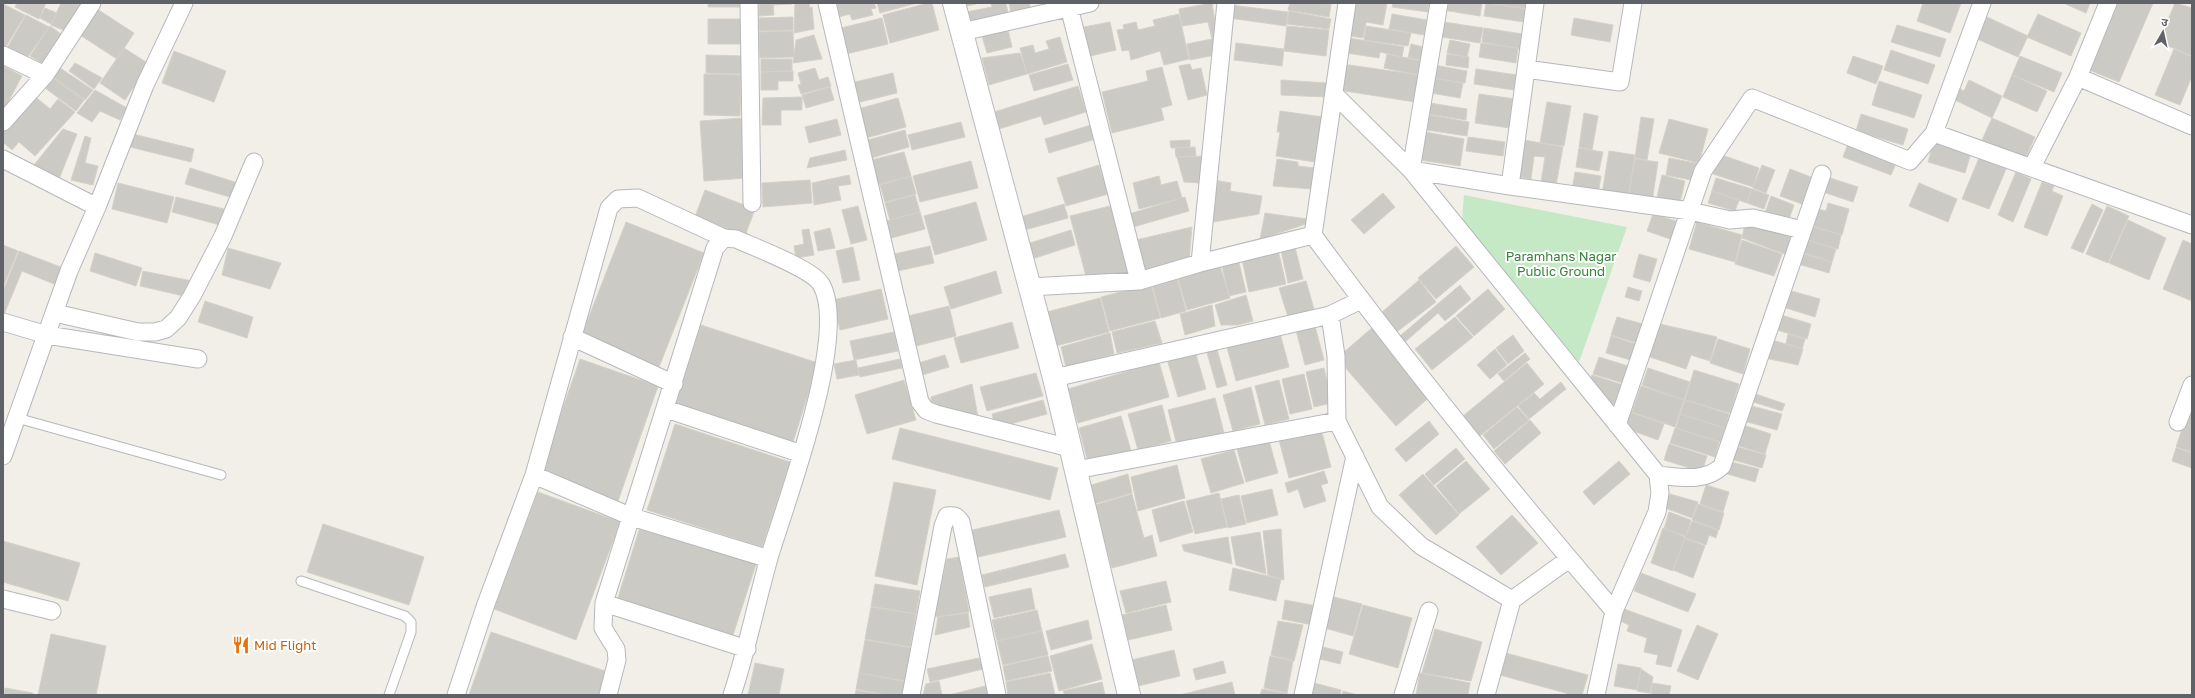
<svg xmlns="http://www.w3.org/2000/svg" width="2195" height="698" viewBox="0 0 2195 698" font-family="'Golos Text','Noto Sans Devanagari',sans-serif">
<rect width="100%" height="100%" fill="#f1efe8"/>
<path fill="#c5e8c5" d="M1464,195L1627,227L1579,362L1462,221Z"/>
<path fill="#cccac5" stroke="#d6d1c6" d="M17,3H46L39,19L15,7Z
M61,3H82L68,32L51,25Z
M708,3H741V7H708Z
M759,3H792V4L773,5L774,15L759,16Z
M795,3H809L810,8L812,7L814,29L794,33Z
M837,3H874L876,8L871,9L873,15L852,20L850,14L835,18L831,4Z
M877,3H917L880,13Z
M928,3H932L939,30L890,43L883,15Z
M961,3H975L976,4L962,7Z
M991,3H1006L1009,18L995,21L994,16L968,22L966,12L992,7Z
M1009,3H1029L1031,13L1012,18Z
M1212,3L1220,54L1190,60L1187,44L1212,39L1208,22L1182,26L1179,9Z
M1290,3L1331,4L1329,17L1288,10Z
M1352,3H1387L1383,25L1366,22L1363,38L1351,36L1353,20H1350Z
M1393,3H1429L1428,12L1392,7Z
M1444,3H1482L1480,16L1443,10Z
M1486,3L1526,9L1524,22L1484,16Z
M1489,3H1529L1528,9Z
M1923,3H1961L1950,33L1917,21Z
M2063,3H2090L2086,13Z
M2118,3H2153L2119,82L2089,70Z
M2175,3L2192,8V56L2159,42Z
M3,4L25,15L4,50L3,49Z
M1230,5L1288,12L1286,26L1229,18Z
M45,8L57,13L51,24L40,18Z
M97,9L134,33L117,59L80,35Z
M1289,11L1331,19L1329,29L1287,24Z
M1179,14L1189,59L1164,65L1160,51L1131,60L1129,50L1122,51L1117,30L1124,29L1123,25L1136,22L1138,30L1155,26L1153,20Z
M1392,14L1427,20L1424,35L1389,29Z
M2038,14L2081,33L2071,56L2027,37Z
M26,15L49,27L27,58L6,50Z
M793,17V30L759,31V18Z
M1987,17L2028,36L2018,57L1977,39Z
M882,18L888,44L842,55L837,29Z
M1574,18L1613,25L1610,42L1571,35Z
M708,19H748V44H708Z
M1110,22L1116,50L1090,56L1084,27Z
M1444,22L1483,28L1480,43L1442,37Z
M1897,25L1946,39L1940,57L1891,42Z
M50,26L61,34L42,63L30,56Z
M1287,26L1329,30L1326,56L1284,51Z
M1366,26L1411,33L1408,46L1364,40Z
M1484,28L1522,34L1520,49L1482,42Z
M1008,30L1012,47L987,53L982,36Z
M793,31L794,57L760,58L759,32Z
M814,35L822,59L793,63L796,40Z
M1060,37L1067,62L1027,74L1020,48L1033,45L1035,53L1049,49L1046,41Z
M1349,38L1404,47L1402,57L1380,52L1379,58L1347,53Z
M1450,40L1470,44L1467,57L1447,53Z
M1236,43L1284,49L1282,66L1234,60Z
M1481,43L1518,48L1516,63L1479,57Z
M1411,44L1423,47L1421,60L1408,58Z
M124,48L149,64L125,100L100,83Z
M2174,49L2192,57V76L2180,105L2155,95Z
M1891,50L1935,65L1928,84L1884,70Z
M174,51L226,71L214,102L162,83Z
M1020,53L1027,74L989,85L982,58Z
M1387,54L1422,61L1419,75L1384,68Z
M1447,54L1469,57L1468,68L1446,65Z
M706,55L743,56V74L706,73Z
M1853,56L1883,66L1876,84L1847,73Z
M2020,56L2062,73L2054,92L2012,75Z
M761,59H792V71L761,72Z
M75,63L102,78L94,89L69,71Z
M1068,64L1073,80L1034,91L1029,75Z
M1190,64L1192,70L1201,68L1207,95L1188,100L1179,66Z
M1342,64L1419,75L1415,102L1339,90Z
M1434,65L1467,71L1465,83L1432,78Z
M3,66L22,76L6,106L3,105Z
M57,66L93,90L85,100L50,75Z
M1162,67L1172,105L1161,108L1164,120L1112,133L1102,92L1148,81L1146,71Z
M815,68L819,80L828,77L831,86L801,94L798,85L801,84L798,73Z
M1476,69L1517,75L1514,90L1474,84Z
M793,71V81H778V90H761V72Z
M893,73L897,93L856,103L851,83Z
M704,74L741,75L740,116L704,115Z
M49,75L84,100L76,111L41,85Z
M2012,75L2047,91L2037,112L2003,97Z
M1433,78L1463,83L1460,98L1431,93Z
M1281,80L1327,83L1326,97L1281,95Z
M1969,80L2002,96L1992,118L1953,99L1958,88L1964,91Z
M1879,81L1922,95L1914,118L1872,105Z
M1078,86L1086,112L1044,125L1041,116L999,129L994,112Z
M830,87L834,100L806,108L802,95Z
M95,90L127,108L120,120L100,111L92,122L77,113Z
M32,94L50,109L58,99L75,112L35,156L19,142L12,150L3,142V125Z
M1479,94L1515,99L1510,128L1475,123Z
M802,97V110H781V125H762L763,98Z
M898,98L906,127L866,138L858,109Z
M1547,102L1571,106L1564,146L1540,143Z
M1430,103L1467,109L1466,120L1428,114Z
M1280,111L1323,117L1315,162L1276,156L1280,132H1277Z
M1584,113L1598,116L1592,150L1579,147Z
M1861,114L1908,129L1903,145L1856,131Z
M1429,115L1469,122L1467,136L1427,130Z
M1641,117L1654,119L1647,160L1635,158Z
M743,118L747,178L704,181L700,121Z
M1992,118L2035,137L2025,159L1982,140Z
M837,119L841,135L809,143L805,127Z
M1669,119L1708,129L1699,163L1659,153Z
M961,122L965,137L912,150L908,135Z
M1091,125L1096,139L1049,153L1045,139Z
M63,129L77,134L59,179L34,165Z
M905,130L909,147L868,159L864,141Z
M1425,132L1464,139L1460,166L1420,160Z
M133,134L194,149L191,162L130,147Z
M85,136L91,138L85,163L98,166L93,185L71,180Z
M1468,137L1505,142L1503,156L1466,151Z
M1190,140V147L1171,148L1170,141Z
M1524,140L1563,147L1556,185L1541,182L1545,157L1534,156L1531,179L1518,177Z
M1934,142L1971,153L1965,173L1928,162Z
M1848,144L1896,163L1891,175L1843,157Z
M1195,147L1196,156L1176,157L1175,148Z
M1579,148L1603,152L1599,171L1576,167Z
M845,150L847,160L807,168L810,158Z
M1609,151L1635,155L1628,198L1602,194Z
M904,152L911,176L873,186L867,161Z
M1719,154L1759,168L1753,187L1713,174Z
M1206,156L1200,183L1184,182L1177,157Z
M1669,158L1700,164L1696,181L1666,175Z
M1979,158L2006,169L1989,209L1962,199Z
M1277,159L1298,162V166L1315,168L1313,189L1273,186Z
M1635,159L1658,162L1652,202L1628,199Z
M971,161L978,188L920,202L913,176Z
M1099,165L1108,194L1066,206L1057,178Z
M1762,165L1775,170L1766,193L1753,188Z
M190,168L238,183L233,198L185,184Z
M1790,169L1811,177L1802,204L1780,196Z
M1575,172L1601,176L1598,194L1572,190Z
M2016,172L2031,179L2013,222L1998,215Z
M849,175L851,184L838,186L841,200L814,205L812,183Z
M1662,175L1685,181L1679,207L1656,202Z
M911,176L916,194L885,202L880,185Z
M1159,176L1161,185L1177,181L1182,198L1139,209L1133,183Z
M1824,176L1858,187L1853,202L1820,191Z
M1716,178L1752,189L1747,203L1712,191Z
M810,180L812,203L763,207L762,183Z
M1214,180L1231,183L1230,191L1262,196L1259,214L1207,223Z
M2042,182L2054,186L2052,191L2063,196L2047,236L2024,227Z
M118,183L174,197L167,223L112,209Z
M1919,183L1957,199L1948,222L1909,206Z
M1752,189L1769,195L1764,209L1747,203Z
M705,190L755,209L745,236L695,217Z
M1712,191L1739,200L1735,211L1708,203Z
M1383,193L1395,207L1364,234L1351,220Z
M915,195L920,212L890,220L885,203Z
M1771,196L1794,205L1788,222L1765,213Z
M176,197L224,209L220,225L172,212Z
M1185,197L1189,211L1133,227L1129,214Z
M976,202L987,240L935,255L924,216Z
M1828,203L1849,209L1842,235L1812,226L1818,209L1826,211Z
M1064,204L1068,218L1021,231L1017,218Z
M2092,204L2103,210L2083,253L2071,248Z
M1114,205L1133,272L1088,284L1070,216Z
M858,206L867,240L851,244L842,210Z
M2107,206L2129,216L2108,263L2086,254Z
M920,212L925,229L884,240L879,223Z
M1265,213L1307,219L1306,224L1260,239Z
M1653,214L1679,222L1673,240L1647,231Z
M1746,220L1767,230L1793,238L1787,255L1742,238Z
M2128,220L2166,238L2149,280L2109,263Z
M626,222L704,253L659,367L581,337Z
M1697,222L1742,235L1735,262L1689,249Z
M1810,226L1841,235L1838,249L1806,240Z
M1192,227L1189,261L1143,271L1136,240Z
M830,228L835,248L818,251L814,232Z
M809,229L814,255L796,258L794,246L804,244L802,230Z
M1071,230L1075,245L1032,259L1027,244Z
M1805,239L1836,249L1832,262L1801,252Z
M1742,240L1782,254L1774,276L1735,264Z
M2183,240L2192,244V301L2163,289Z
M3,245L18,251L3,287Z
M930,246L934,263L893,272L890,255Z
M1456,246L1474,267L1436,299L1418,278Z
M853,247L860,280L843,283L836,251Z
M1295,247L1303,279L1288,283L1281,250Z
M228,248L281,263L270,289L222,275Z
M1278,250L1286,284L1249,292L1242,259Z
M19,251L66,269L59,286L22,271L3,317V291Z
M95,253L142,268L136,286L90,271Z
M1801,253L1832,262L1829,273L1798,264Z
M1639,254L1657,259L1650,282L1633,277Z
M1239,263L1246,292L1229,296L1222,266Z
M1220,266L1230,298L1187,310L1178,278Z
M143,271L192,281L188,297L140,286Z
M996,271L1002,293L951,309L944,287Z
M1177,278L1186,311L1161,318L1152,284Z
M1419,280L1436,302L1394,334L1381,313Z
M1306,281L1314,309L1288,317L1279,288Z
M1151,284L1160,318L1110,331L1101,297Z
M1460,285L1471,299L1445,321L1438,313L1405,342L1400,336Z
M1628,287L1642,291L1639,301L1625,297Z
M881,289L888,319L840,330L833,300Z
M1488,289L1505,309L1474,336L1456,316Z
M1788,290L1820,299L1815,317L1783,307Z
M1246,295L1253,321L1238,325H1221L1215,305Z
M1100,298L1109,332L1052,347L1043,313Z
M205,301L253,317L247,338L198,322Z
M1212,305L1215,326L1185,335L1180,314Z
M949,306L956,336L912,347L904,317Z
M1781,315L1811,324L1807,339L1777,330Z
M1455,317L1473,337L1432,370L1415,349Z
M1617,317L1643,324L1637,343L1611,335Z
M1155,321L1162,343L1117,353L1112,332Z
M1012,322L1019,348L961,363L954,338Z
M1660,324L1717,337L1710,361L1691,355L1686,369L1650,357Z
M701,325L818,363L793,442L675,404Z
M1315,326L1324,360L1305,365L1296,330Z
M1373,327L1432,395L1396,426L1337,358Z
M894,332L898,351L854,360L850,341Z
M1110,333L1114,354L1066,367L1061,347Z
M1280,333L1289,367L1236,381L1227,347Z
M1788,334L1805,339L1802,349L1786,344Z
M1513,335L1524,351L1508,364L1496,348Z
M1611,336L1642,346L1634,361L1606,353Z
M1718,339L1750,349L1743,374L1710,363Z
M1772,340L1803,349L1798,365L1765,358Z
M1216,346L1227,385L1217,388L1206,349Z
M1495,349L1507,365L1490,379L1477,365Z
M1195,351L1206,389L1178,397L1167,359Z
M1525,353L1530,359L1504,381L1498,374Z
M945,355L949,367L919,376L915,364Z
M1599,357L1628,366L1623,383L1593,374Z
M580,359L658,386L618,501L540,474Z
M900,359L902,368L860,377L858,368Z
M856,360L859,375L837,379L834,364Z
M1159,362L1169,397L1078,423L1068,389Z
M1527,363L1544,384L1480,436L1463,416Z
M1324,368L1332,403L1314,407L1306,372Z
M1648,368L1690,382L1684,400L1642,385Z
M1694,370L1739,384L1730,413L1685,400Z
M1036,373L1043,396L987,411L980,387Z
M1304,374L1312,409L1290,414L1282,379Z
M1592,375L1623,385L1619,397H1617L1612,409L1588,388Z
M904,380L916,420L867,434L855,395Z
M1279,380L1289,419L1265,425L1255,386Z
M1561,382L1566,389L1529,419L1518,406L1534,393L1540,399Z
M972,384L978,417L932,406L931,397Z
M1641,386L1684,400L1675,427L1632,412Z
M1251,387L1260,424L1233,431L1223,395Z
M1753,393L1785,404L1782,411L1750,401Z
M1215,398L1224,433L1177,445L1168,410Z
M1043,400L1047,414L996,428L992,414Z
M1685,400L1729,414L1725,428L1680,414Z
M2192,400V452L2176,447Z
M1162,405L1171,441L1138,450L1128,414Z
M1748,405L1782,414L1777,430L1744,421Z
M1517,407L1529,420L1494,449L1483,435Z
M1630,412L1664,424L1658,440L1625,428Z
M1680,414L1725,428L1720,442L1676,428Z
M1121,416L1131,451L1088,463L1079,428Z
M1530,420L1541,433L1505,464L1494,451Z
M1429,421L1439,434L1406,462L1395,449Z
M675,424L790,462L762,547L647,510Z
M1740,424L1771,434L1765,454L1733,444Z
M900,428L1058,468L1050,500L892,459Z
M1675,428L1719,442L1715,457L1670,443Z
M1321,429L1331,467L1289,478L1279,440Z
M1269,440L1278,473L1246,482L1237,449Z
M1669,444L1707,456L1702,472L1664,460Z
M1734,446L1766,455L1762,468L1730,459Z
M1456,448L1465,459L1434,485L1425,474Z
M2176,448L2192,453V468L2172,461Z
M1234,450L1244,483L1211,493L1201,459Z
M1466,461L1490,489L1459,514L1436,486Z
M1619,461L1630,474L1594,505L1583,492Z
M1728,461L1759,469L1755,482L1724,473Z
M1177,465L1185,498L1138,511L1131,477Z
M1324,471L1328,483L1321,485L1326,501L1304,508L1298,489L1288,493L1285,483Z
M1128,474L1132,493L1094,504L1088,486Z
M1423,474L1459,515L1436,535L1399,495Z
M894,482L936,490L917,585L875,576Z
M1706,485L1729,492L1723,512L1700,504Z
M1272,489L1278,515L1247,523L1241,496Z
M538,492L620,522L576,640L494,609Z
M1219,493L1227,527L1195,534L1186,501Z
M1132,494L1144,538L1152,535L1157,556L1112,568L1106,547L1102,548L1092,506Z
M1670,494L1698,502L1692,518L1665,508Z
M1239,495L1246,524L1228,528L1221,499Z
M1184,501L1193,532L1160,542L1152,510Z
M1698,504L1724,513L1719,530L1692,520Z
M1059,510L1066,537L974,558L968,531Z
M1669,512L1691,520L1686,536L1664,529Z
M1512,515L1538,543L1501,575L1476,547Z
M1692,521L1718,530L1716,538L1709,535L1706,545L1685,538Z
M323,524L424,557L409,605L307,572Z
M641,524L757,561L732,638L617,601Z
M1663,528L1685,537L1673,571L1651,563Z
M1281,529L1284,580L1268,575L1263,531Z
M1260,532L1266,574L1236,565L1231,537Z
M1228,537L1232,564L1184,551L1182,545Z
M1685,538L1705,546L1693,578L1673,570Z
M3,541L80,563L68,601L3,582Z
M1065,554L1069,567L985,587L982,575Z
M959,557L969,612L934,617L947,559Z
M1233,568L1281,579L1276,601L1229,590Z
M1641,573L1696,594L1688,612L1634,591Z
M1166,581L1171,602L1126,613L1120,591Z
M875,584L920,591L916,614L871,606Z
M1031,588L1035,609L994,618L989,597Z
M1330,596L1362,604L1353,636L1321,627Z
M1285,600L1317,606L1313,625L1282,619Z
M1166,605L1172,630L1128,640L1122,615Z
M1363,605L1412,618L1398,668L1349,654Z
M871,607L916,614L910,647L865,639Z
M1624,609L1682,630L1671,667L1656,664L1658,655L1644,652L1647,638L1627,631L1629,625L1620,621Z
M1037,610L1042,631L997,641L992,620Z
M968,613L970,627L935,635L938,617Z
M1088,620L1092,639L1051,650L1046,631Z
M1278,621L1303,625L1294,661L1271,655Z
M1697,625L1718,634L1698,680L1677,671Z
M1435,629L1482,642L1471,681L1422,673Z
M1042,631L1048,655L1003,665L997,641Z
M491,632L608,672L600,695H469Z
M51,634L106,646L96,695H38Z
M865,640L912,648L906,681L859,673Z
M1092,644L1102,679L1059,691L1050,656Z
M1323,647L1343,652L1340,664L1320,659Z
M1174,650L1180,676L1130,688L1123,662Z
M1502,652L1588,675L1582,695H1573L1496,674Z
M1048,656L1052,671L1006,681L1003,666Z
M1270,656L1293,661L1287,693L1264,688Z
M979,658L983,669L930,682L927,669Z
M1223,661L1226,673L1196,680L1193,669Z
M755,663L784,669L779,695H748Z
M1618,664L1641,668L1637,690L1614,686Z
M1641,669L1653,677L1650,693L1637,691Z
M859,673L907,682L905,695H887L856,689Z
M1050,673L1055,695H1008L1006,682Z
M1420,673L1470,683L1468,695H1416Z
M939,681L942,695H923L926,684Z
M1102,682L1105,695H1065L1063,691Z
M1232,682L1235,695H1180Z
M1314,683L1341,690L1340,695H1311Z
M1652,683L1671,686L1669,695L1651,694Z
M989,685V695H949Z
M5,688L33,693V695H4Z
M1262,689L1288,694V695H1260Z
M856,690L883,695H855Z
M1343,691L1357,695H1342Z"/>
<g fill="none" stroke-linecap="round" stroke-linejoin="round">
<g stroke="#b5b8bc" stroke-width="11">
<path id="lane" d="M17,418L221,475
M301,581L405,616L411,622V632L389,695"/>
</g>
<g stroke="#b5b8bc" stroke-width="19">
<path id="street" d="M749,3L752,203
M827,3L920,402L926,410L936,414L1070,448
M1069,7L1139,281
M962,32L1090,3
M3,55L45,75
M1526,69L1620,82L1633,3
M2078,77L2108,3
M1334,94L1411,170L1439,3
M3,122L45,75L92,3
M1934,133L1982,3
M3,159L97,207
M2032,167L2078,77L2192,126
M1510,186L1535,3
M1313,235C1408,364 1510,490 1614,611
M1200,263L1226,3
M1029,287L1139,281L1200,263L1313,235L1347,3
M55,313L138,332H155L166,329L178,318L192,296L223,236L254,162
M1330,315L1336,356L1337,421L1380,507L1421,546L1512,600L1569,559
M3,322L47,335L198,359
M572,337L674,384
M1054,378L1330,315L1361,300
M666,409L802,454
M2178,422L2192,385
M1617,425L1703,171L1752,98L1910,161L1934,133L2192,225
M3,456L69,271L97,207L145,85L184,3
M1076,470L1337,421
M534,475L609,208L618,199L638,198L724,238
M1658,475C1679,477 1705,483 1722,466L1822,174
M3,599L52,611
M604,603L747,649
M456,695L486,604L534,475L632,517L769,559
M608,695L617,660L616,649L603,628L604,603L715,248L724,238L736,239C754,247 812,269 821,284C850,333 786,501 769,558C756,604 747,650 732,695
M911,695L943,526L947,516C954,515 957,516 961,522L997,695
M1303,695L1355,456
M1403,695L1429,611
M1486,695L1512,600
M1596,695L1614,611L1657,512L1660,493L1658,475L1411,170L1510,186L1690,211L1730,220L1753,218L1802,230"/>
</g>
<g stroke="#b6babf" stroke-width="24">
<path id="secondary" d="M954,3L1054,378L1129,695"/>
</g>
<use href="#lane" stroke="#fff" stroke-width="9"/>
<use href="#street" stroke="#fff" stroke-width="17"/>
<use href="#secondary" stroke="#fff" stroke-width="22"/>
</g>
<defs>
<g id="restaurant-bare" transform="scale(1.38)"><path d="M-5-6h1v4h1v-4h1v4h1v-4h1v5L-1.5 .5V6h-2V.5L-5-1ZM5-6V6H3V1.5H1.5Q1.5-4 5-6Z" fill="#e8710a" stroke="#fff" stroke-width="2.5" paint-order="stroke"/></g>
</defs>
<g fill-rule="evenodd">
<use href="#restaurant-bare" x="241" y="645"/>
</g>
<g text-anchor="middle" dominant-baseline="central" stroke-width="4" stroke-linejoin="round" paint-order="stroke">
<g font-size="13" fill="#348238" stroke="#fff">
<text x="1561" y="256">Paramhans Nagar<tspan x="1561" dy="15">Public Ground</tspan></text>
</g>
<g font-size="13" fill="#c56008" stroke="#fff" text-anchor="start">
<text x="254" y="645">Mid Flight</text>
</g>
</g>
<rect width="2195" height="698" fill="none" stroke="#5f6368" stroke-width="8"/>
<g transform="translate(2163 32) rotate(9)" stroke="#ffffff" stroke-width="3" paint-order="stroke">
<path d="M0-3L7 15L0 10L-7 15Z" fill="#5f6368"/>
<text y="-6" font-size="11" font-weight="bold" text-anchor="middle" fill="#5f6368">उ</text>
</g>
</svg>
